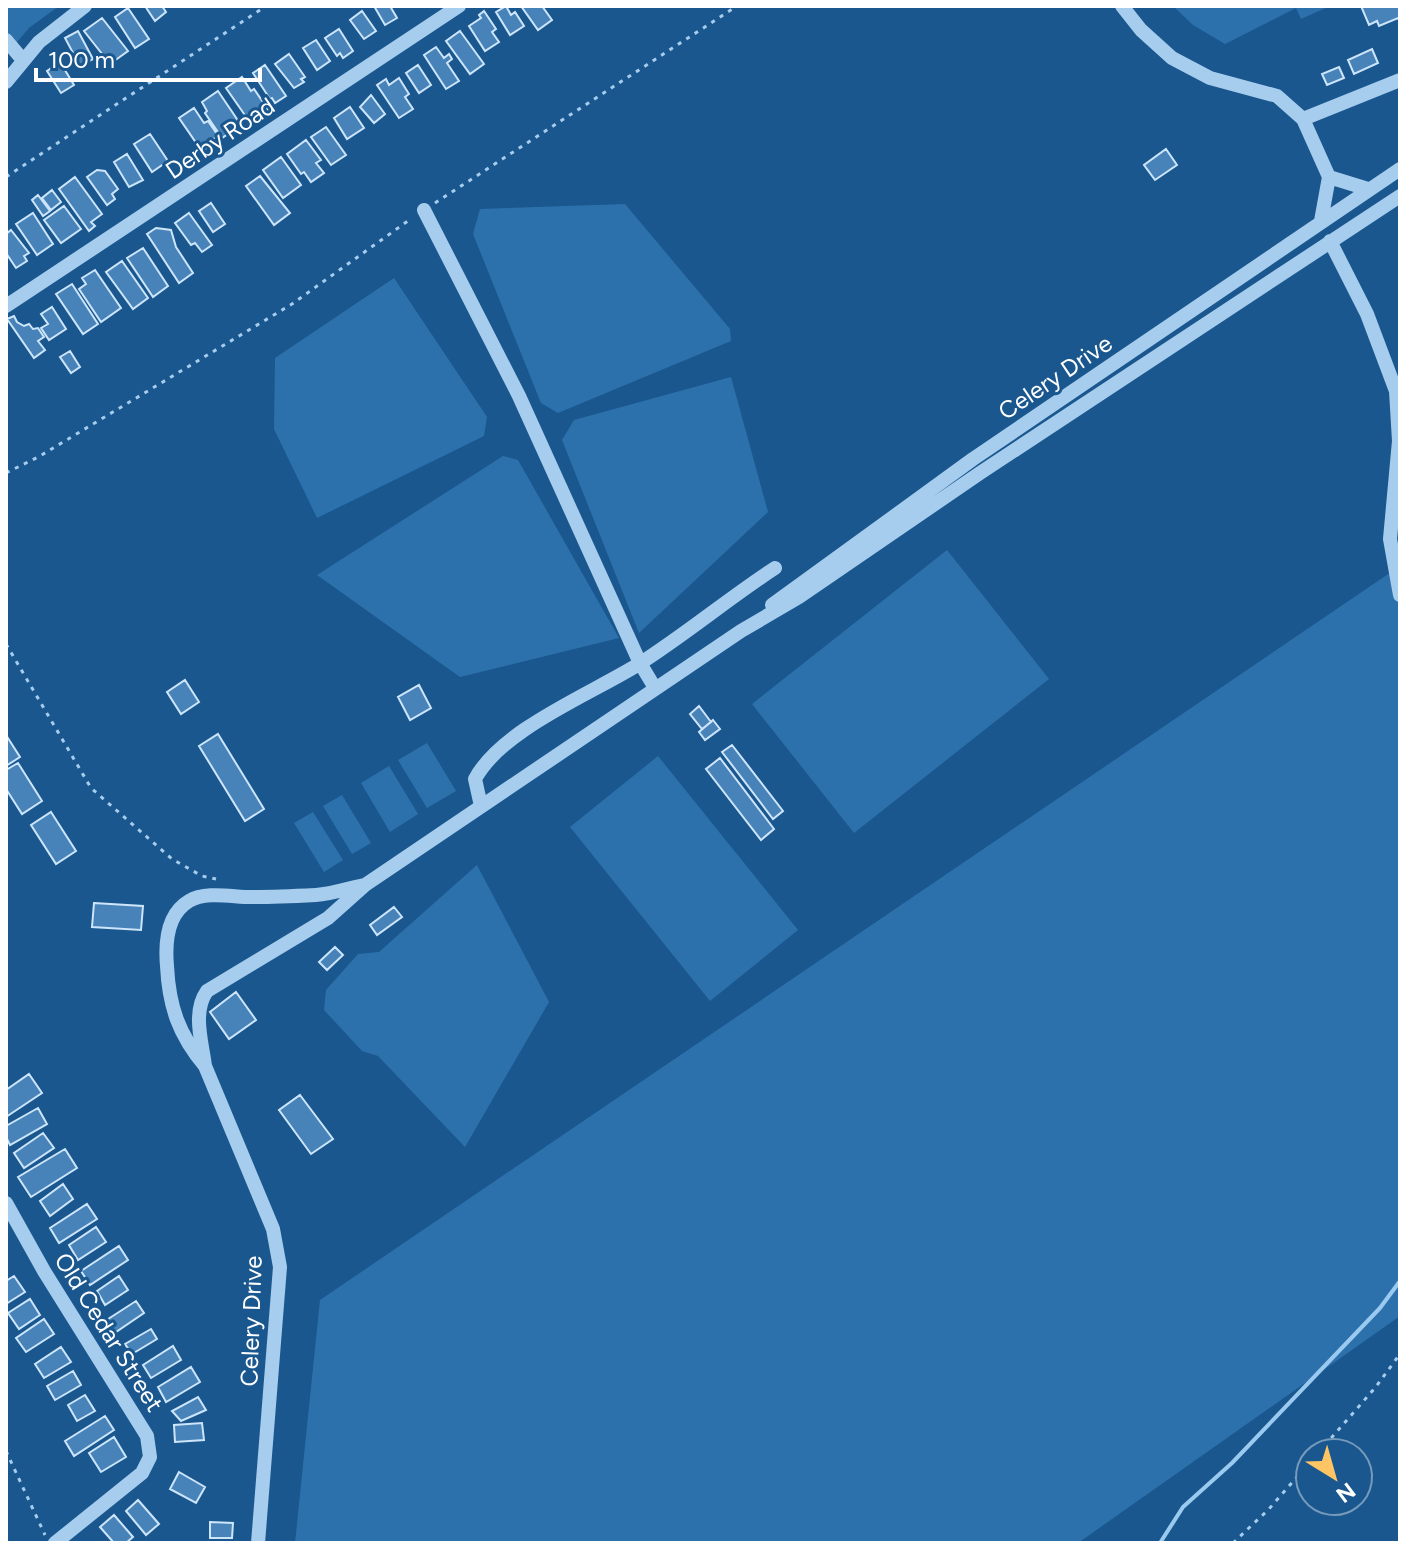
<svg xmlns="http://www.w3.org/2000/svg" width="1406" height="1549" viewBox="0 0 1406 1549" font-family="Figtree,sans-serif">
<rect width="100%" height="100%" fill="#1a578e"/>
<path fill="#2d71ac" d="M6,6H59L29,28L6,55Z
M1173,6H1330L1301,19L1296,8L1225,44L1193,25Z
M625,204L730,329L731,341L558,413L541,403L473,234L480,209Z
M394,278L487,417L484,436L317,518L274,429L275,358Z
M731,377L768,512L639,633L562,440L574,420Z
M503,456L518,460L619,638L460,677L317,575Z
M947,550L1049,679L854,833L752,704Z
M1400,566V1316L1078,1543H295L320,1300Z
M427,743L456,791L427,808L398,760Z
M658,756L798,930L710,1001L570,827Z
M389,766L418,814L390,832L361,783Z
M342,795L371,843L352,854L323,806Z
M313,812L343,860L324,872L294,823Z
M477,865L549,1002L465,1147L378,1056L362,1051L324,1010L326,990L358,954L379,952Z"/>
<g fill="none" stroke-linecap="round" stroke-linejoin="round">
<path stroke="#9acaf0" stroke-width="4" d="M1160,1543L1183,1507L1232,1463L1380,1308L1400,1281"/>
</g>
<path fill="#4783b8" stroke="#cde5fa" stroke-width="2" d="M145,6H162L166,12L155,21Z
M374,6H390L397,18L385,25Z
M506,6L511,15L515,12L524,26L510,35L496,12Z
M521,6H542L552,20L538,30Z
M1361,6H1400V23L1398,18L1379,26L1377,21L1369,25Z
M128,8L149,39L135,48L115,17Z
M362,11L376,31L364,39L350,20Z
M484,11L496,29L492,32L499,42L485,51L469,26L481,18L479,15Z
M102,18L128,51L110,64L84,31Z
M339,29L353,51L343,58L340,53L337,56L325,38Z
M78,31L93,59L80,66L65,38Z
M460,31L484,64L470,74L446,41Z
M316,40L330,61L317,70L303,48Z
M436,47L444,58L449,54L452,59L447,63L459,81L446,89L424,55Z
M1372,49L1378,63L1354,74L1348,60Z
M289,54L305,77L301,79L304,82L294,88L275,64Z
M60,62L74,85L61,93L47,71Z
M265,65L286,96L275,103L272,98L270,99L253,73Z
M418,65L431,85L419,93L406,73Z
M1339,67L1344,78L1327,85L1322,74Z
M242,77L251,91L254,89L269,111L259,118L257,116L249,121L226,88Z
M399,78L409,94L405,97L413,109L399,118L377,85L386,79L389,85Z
M218,91L241,125L222,138L205,113L207,111L202,102Z
M371,95L385,114L374,123L360,107Z
M350,107L364,128L347,139L334,118Z
M194,108L204,123L208,121L219,137L210,140L212,144L205,149L202,145L199,147L179,118Z
M326,127L346,155L331,165L311,137Z
M150,134L168,161L152,172L134,144Z
M306,140L321,160L316,163L324,173L311,182L304,172L301,174L287,154Z
M1166,149L1177,165L1155,180L1144,165Z
M127,154L143,180L129,187L114,162Z
M281,157L301,185L283,198L263,170Z
M97,170L105,171L118,189L112,194L115,199L107,205L87,177Z
M260,176L290,213L274,225L246,186Z
M75,177L102,214L91,222L95,226L89,231L59,189Z
M52,190L61,202L51,210L42,198Z
M38,195L50,211L43,216L32,200Z
M211,203L225,224L213,232L199,211Z
M64,206L81,229L61,243L44,220Z
M33,213L53,244L37,255L16,224Z
M189,213L212,245L202,252L195,243L191,245L175,223Z
M156,228L171,230L176,247L193,273L179,283L147,234Z
M11,230L29,253L24,256L27,261L16,268L6,253V234Z
M143,248L168,286L153,297L127,258Z
M122,261L148,298L133,309L106,272Z
M95,270L121,308L101,322L79,289L86,284L82,278Z
M72,284L98,324L83,334L56,294Z
M52,307L66,329L49,340L41,328L48,324L41,314Z
M14,316L17,322L24,326L29,324L33,329L38,328L44,337L38,341L45,350L34,358L7,319Z
M70,351L80,367L71,373L60,357Z
M185,680L199,702L181,714L167,692Z
M419,685L431,708L410,720L398,697Z
M699,706L711,722L702,729L690,714Z
M713,720L720,729L705,740L699,732Z
M218,734L264,809L245,821L199,746Z
M6,735L20,757L6,766Z
M732,745L783,811L773,819L722,752Z
M720,758L774,829L761,840L706,769Z
M18,763L42,801L22,814L6,789V770Z
M51,812L76,851L56,864L31,825Z
M94,903L143,906L141,930L92,927Z
M394,907L402,917L377,935L370,925Z
M335,947L343,955L327,970L319,962Z
M236,992L256,1020L229,1039L210,1012Z
M29,1074L42,1093L6,1117V1090Z
M300,1095L333,1139L311,1154L279,1110Z
M38,1108L47,1124L10,1145L6,1137V1126Z
M43,1133L54,1148L24,1168L14,1153Z
M65,1149L77,1168L31,1197L18,1177Z
M63,1184L73,1199L50,1216L40,1201Z
M87,1204L97,1219L59,1243L50,1228Z
M96,1227L106,1242L78,1260L69,1245Z
M119,1246L128,1260L90,1285L81,1271Z
M14,1276L25,1292L6,1304V1281Z
M119,1276L128,1290L105,1305L97,1291Z
M30,1299L40,1315L19,1329L8,1313Z
M136,1301L144,1313L113,1334L105,1321Z
M44,1319L54,1334L26,1352L16,1338Z
M151,1329L157,1339L132,1354L125,1344Z
M173,1346L181,1360L151,1378L143,1365Z
M61,1347L71,1362L44,1378L35,1364Z
M191,1367L200,1382L166,1402L158,1387Z
M73,1371L81,1385L55,1400L47,1386Z
M85,1395L95,1411L77,1421L68,1405Z
M198,1397L206,1410L181,1421L172,1411Z
M105,1416L114,1430L74,1456L65,1441Z
M202,1423L204,1440L175,1442L174,1425Z
M114,1437L126,1457L101,1472L89,1453Z
M179,1472L205,1487L196,1503L170,1489Z
M138,1500L159,1524L146,1535L126,1511Z
M114,1515L133,1537L126,1543H114L100,1527Z
M210,1522L233,1523L232,1538H210Z"/>
<g fill="none" stroke-linecap="round" stroke-linejoin="round">
<path stroke="#a7cdee" stroke-width="3" stroke-dasharray="4 6" stroke-linecap="butt" d="M6,177L266,6
M435,203L737,6
M6,473L40,456L292,304L412,218
M6,644L91,788L172,859L202,876L216,879
M6,1451L45,1535
M1318,1453L1375,1388L1400,1354
M1233,1543L1269,1509L1310,1462"/>
<path stroke="#a7cdee" stroke-width="14" d="M1122,6L1141,30L1172,58L1210,78L1277,96L1303,119L1329,177L1321,221
M6,40L22,59
M6,82L39,42L85,6
M1303,119L1400,80
M1329,177L1368,189
M424,210L519,396L640,663L655,688
M1330,241L1367,314L1396,391L1399,441L1390,539L1400,595
M6,306L459,6
M772,605L973,459L1400,169
M481,806L475,779C502,729 591,694 639,664C686,634 729,598 775,568
M205,1066C202,1042 192,1012 207,991L328,918L365,885L741,631L799,597L980,473L1400,196
M6,1203L44,1271L147,1436L150,1457L142,1473L55,1543
M258,1543L280,1267L273,1229L205,1066C179,1035 169,1007 167,966C165,943 167,914 189,901C207,890 236,898 255,897C276,897 296,896 316,895C332,894 349,888 364,885"/>
</g>
<g text-anchor="middle" dominant-baseline="central" stroke-width="6" stroke-linejoin="round" paint-order="stroke">
<g font-size="24" fill="#fff" stroke="#1a578e">
<text transform="translate(220 138) rotate(-34)">Derby Road</text>
<text transform="translate(1055 377) rotate(-34)">Celery Drive</text>
<text transform="translate(251 1321) rotate(-88)">Celery Drive</text>
<text transform="translate(109 1332) rotate(58)">Old Cedar Street</text>
</g>
</g>
<rect width="1406" height="1549" fill="none" stroke="#ffffff" stroke-width="16"/>
<g transform="translate(1334 1477) rotate(143)"><circle r="38" fill="#1a578e" stroke="#769abb" stroke-width="2"/>
<path d="M0-6L14 30L0 20L-14 30Z" fill="#ffc564"/>
<text y="-12" font-size="22" font-weight="bold" text-anchor="middle" fill="#ffffff">N</text>
</g>
<path d="M36 68v12h224v-12" fill="none" stroke="#ffffff" stroke-width="4"/>
<text x="48" y="68" font-size="24" fill="#ffffff" stroke="#1a578e" stroke-width="6" paint-order="stroke">100 m</text>
</svg>
